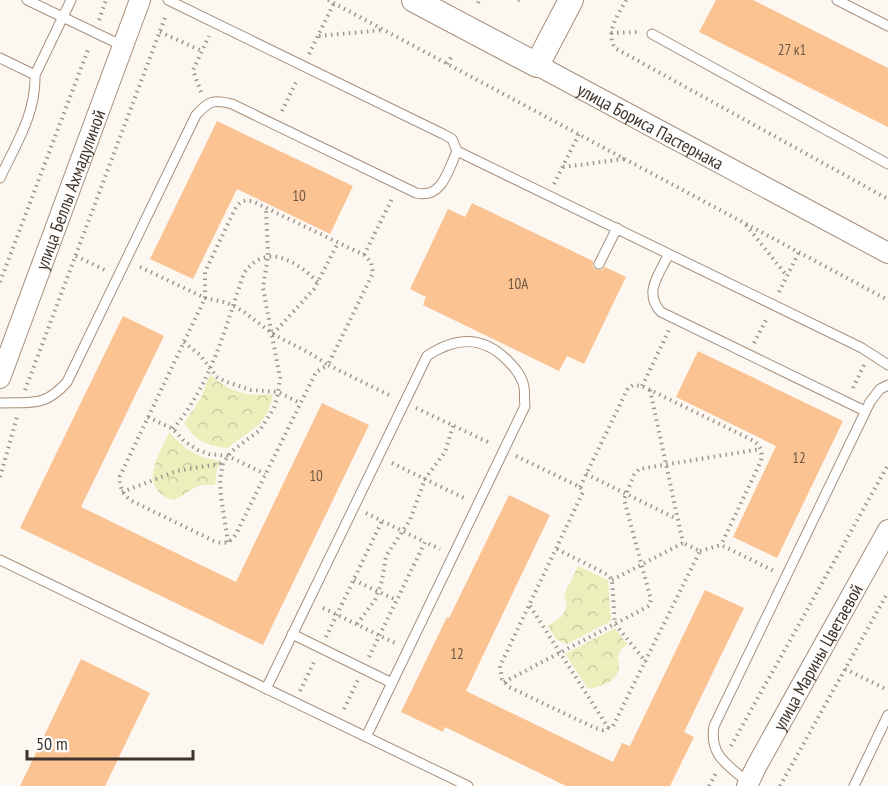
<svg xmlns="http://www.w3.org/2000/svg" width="888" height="786" viewBox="0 0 888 786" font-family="'PT Sans Narrow',sans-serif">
<defs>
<pattern id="park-crowns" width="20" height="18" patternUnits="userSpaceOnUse" patternTransform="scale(1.5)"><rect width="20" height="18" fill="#ecefbc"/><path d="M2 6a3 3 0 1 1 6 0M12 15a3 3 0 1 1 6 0" fill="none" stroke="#cbcda2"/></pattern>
</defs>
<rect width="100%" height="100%" fill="#fdf7f2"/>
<path fill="url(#park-crowns)" d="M210,374C229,392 247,397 273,394C267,428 251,428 228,448C209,447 194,440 184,423L201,398Z
M169,432C183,448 199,459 220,461L217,470L215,485C192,483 192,492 174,500C136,489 159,455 169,432Z
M578,566L608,580L611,621L567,644L556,639L548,626C559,619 572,610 564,595Z
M615,628L627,644C624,647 619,651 618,656C617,663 620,659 619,666C618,682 601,687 588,689L565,654Z"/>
<path fill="#fbc392" d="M716,0H753L888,68V127L699,32Z
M217,121L353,186L330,234L237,189L193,279L150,259Z
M472,203L593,261V267L597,270H602L605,267L626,277L584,364L567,356L559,371L423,305L426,297L410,289L448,209L465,217Z
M123,316L164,336L81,507L236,582L322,403L369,425L263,645L20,528Z
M698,351L843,421L777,558L733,537L776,446L676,397Z
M509,495L550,515L466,691L613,762L622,743L630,746L705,590L744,608L684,732L694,737L670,786H566L445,727L443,732L401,712L447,617L449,618Z
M81,659L150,693L105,786H20Z"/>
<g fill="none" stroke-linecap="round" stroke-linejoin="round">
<g stroke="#aa8f79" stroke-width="11">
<path id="service" d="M27,0L123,46
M837,0L888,26
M652,34L888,164
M0,58L35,75L71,0
M457,151L862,348L888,365
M0,178C16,144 36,114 35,75
M669,254C659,274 643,293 661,312L865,411
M599,264L617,228
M0,403C32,402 45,407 67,382L196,115C209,101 213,99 232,104L416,193C442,199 448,171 457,151L452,139L443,134L168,0
M0,560L468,786
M292,634L392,683
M266,689L427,356C455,337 482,335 507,360C515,368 522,376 524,387C525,393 524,400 525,406L366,737
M749,783C728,765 709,756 714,726L870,402L880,389L888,385
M854,786L888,715"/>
</g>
<g stroke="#aa8f79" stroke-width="22">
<g id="minor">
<path id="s1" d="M537,65L888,253"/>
<path id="s2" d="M0,378L140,0"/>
<path id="s3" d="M747,786L756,767L888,530"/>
</g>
</g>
<g stroke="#aa8f79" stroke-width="26">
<path id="tertiary" d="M414,0L537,65L571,0"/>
</g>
<path stroke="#9d958e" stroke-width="4" stroke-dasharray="1.5 4.5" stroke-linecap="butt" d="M328,0L888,300
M518,0H520
M626,0C618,15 605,32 615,48L888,199
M478,3L479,0
M99,20L106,0
M160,32L202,51
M611,33L639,32
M319,36L383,30
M309,54L334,3
M447,64L453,54
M201,92L193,70L209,36
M282,111L297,80
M563,167L624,159
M554,184L579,134
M746,225L787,276
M364,255L393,197
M76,256L107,271
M140,267L205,298L224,302L234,306L244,312L273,334L313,355L328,365L373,273L371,262L364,255L252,201C244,200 241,201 236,207L205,272V298L120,476C119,486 122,493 130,500L214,541C225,545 231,543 237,532L316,372L328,365L393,397
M0,282L89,47
M779,292L799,252
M273,334L314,289L338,243
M184,342L200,355L217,377L224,381L251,390L278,392L300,403
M754,343L767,318
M642,386L669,330
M853,388L864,365
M25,390L166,15
M650,390L683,543
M416,408L490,443
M148,417L173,429L184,441L198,450L209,454L228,456L265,474
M173,429C212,383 225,328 244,273C267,241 297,262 319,283
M516,456L580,487L583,492L500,666L502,679L509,687L595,728L603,730L613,726L700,551L683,543
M392,463L464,498
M586,474L677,519
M0,477L17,417
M580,487L628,388L633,385L642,386L750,439C760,444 763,450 761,461L721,545
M122,492L177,471L223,463
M366,513L425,542
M228,542L221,497L220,480L223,463L232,451L260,430L274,408L278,394L280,378L263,288L268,256L266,208
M557,549L608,575L612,580L615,624L646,662
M700,551L721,545L774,571
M354,580L396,600
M612,580L683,543
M530,606L609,729
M323,608L397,644
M357,624L375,600L382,581L386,556L410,520L425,479L445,452L453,426
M326,637L382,521
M369,657L425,542L440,549
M845,669L888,690
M504,682L649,606L651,600L624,499L634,475L639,469L761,449
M300,691L315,660
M344,709L358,680
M731,746L888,465
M709,786L716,773
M780,786L888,592"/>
<use href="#service" stroke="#fff" stroke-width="9"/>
<use href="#minor" stroke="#fff" stroke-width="20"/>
<use href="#tertiary" stroke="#fff" stroke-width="24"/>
</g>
<g text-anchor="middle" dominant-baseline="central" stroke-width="4.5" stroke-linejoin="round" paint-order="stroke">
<g font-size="15" fill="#6d5744">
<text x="792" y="49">27 к1</text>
<text x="299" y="195">10</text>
<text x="518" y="283">10А</text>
<text x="799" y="457">12</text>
<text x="316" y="475">10</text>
<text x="457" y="653">12</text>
</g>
<g font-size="18" fill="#3e332a" stroke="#fff">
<text stroke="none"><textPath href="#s1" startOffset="129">улица Бориса Пастернака</textPath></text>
<text stroke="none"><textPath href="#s2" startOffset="201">улица Беллы Ахмадулиной</textPath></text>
<text stroke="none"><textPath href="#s3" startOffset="147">улица Марины Цветаевой</textPath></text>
</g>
</g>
<path d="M27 750v9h166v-9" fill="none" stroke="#3e332a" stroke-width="3"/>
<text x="36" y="750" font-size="18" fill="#3e332a" stroke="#ffffff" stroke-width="4.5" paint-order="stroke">50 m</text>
</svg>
